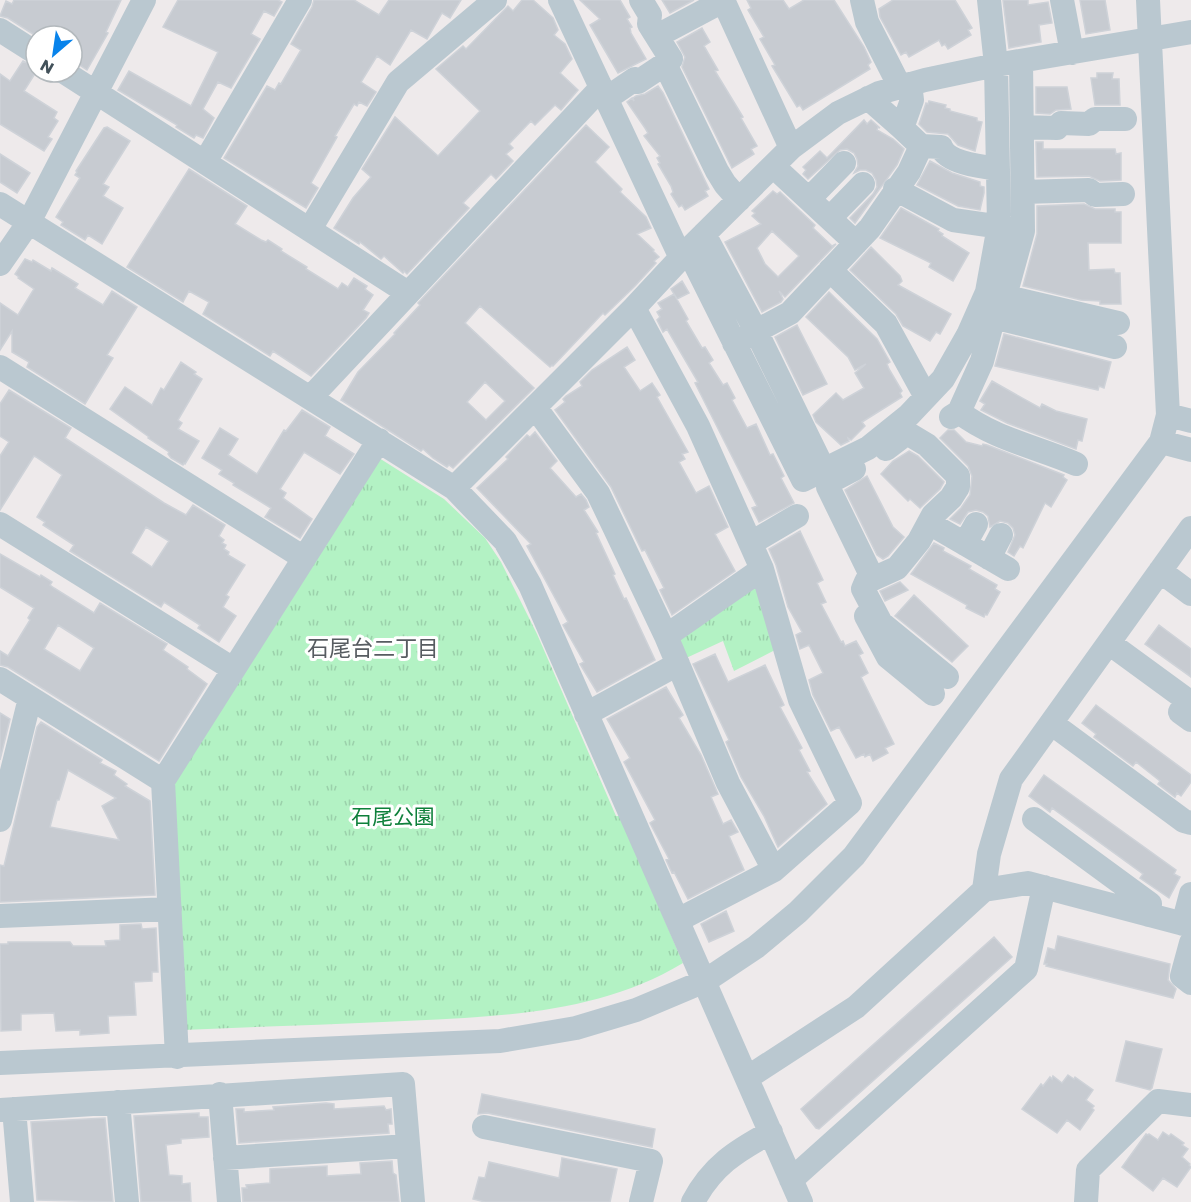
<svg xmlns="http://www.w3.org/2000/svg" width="1191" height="1202" viewBox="0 0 1191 1202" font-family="Poppins,'Noto Sans JP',sans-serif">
<defs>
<pattern id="park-tufts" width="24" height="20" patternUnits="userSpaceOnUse" patternTransform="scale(1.5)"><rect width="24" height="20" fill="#b3f2c4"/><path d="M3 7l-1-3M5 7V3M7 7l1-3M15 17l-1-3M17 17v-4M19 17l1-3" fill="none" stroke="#9bd1ab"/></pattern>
</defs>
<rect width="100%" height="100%" fill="#eeeaeb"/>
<path fill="url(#park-tufts)" d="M379,458L444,499L485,538L501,562L537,634L616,816H620L683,963C594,1017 484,1017 383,1022C316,1025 250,1027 183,1030L174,780Z
M756,581L775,650L734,671L723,641L684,659L675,637Z"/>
<path fill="#c7cbd1" stroke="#ced2d8" stroke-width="1.5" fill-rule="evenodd" d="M14,0H121L106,32L108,33L87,70L72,60V36H36L8,18L0,16L6,1L12,4Z
M178,0H278L282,2L274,16L264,11L251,34L260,39L231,88L218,82L203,109L214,118L203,138L196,135L194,138L176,127L177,125L118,90L129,71L191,106L218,52L163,27Z
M314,0H354L379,15L389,0H461L450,18L442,13L427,39L411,30L390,65L377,56L361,82L376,92L367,106L359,102L357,106L354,104L335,136L337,137L311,183L318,188L306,208L224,158L267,86L275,90L279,83L281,84L301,50L291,44L312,7Z
M522,0H533L553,18L558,30L554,35L565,44L572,59L560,73L578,90L561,110L555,105L535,125L531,121L509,144L513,148L506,154L513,161L496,179L491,174L463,203L469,208L407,274L404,271L403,273L384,256L381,259L360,242L359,244L334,228L353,198L371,177L362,169L395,117L438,156L480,111L436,69L463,46L466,49L508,6L513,11Z
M580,0H620L630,17L627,19L632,27L630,28L631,33L646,59L618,73L590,25L600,19Z
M662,0H694L670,13Z
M747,0H783L789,9L804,0H834L864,47L871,62L868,65L870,69L803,110L800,105L797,107L772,66L775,65L760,39L764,37L748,10L751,8Z
M893,0H955L972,28L968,30L971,35L948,49L945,44L942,46L939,40L909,57L906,52L901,55L880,17L879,9Z
M1003,0H1028V5L1048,2L1052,23L1039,25L1041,42L1009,48Z
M1080,0H1105L1110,30L1086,34Z
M702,28L710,42L704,46L718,70L715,71L743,117L741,118L757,146L751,149L754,154L732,168L682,67L685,57L677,42Z
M23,61L36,67V72L24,91L57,112L54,118L58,121L48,137L52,139L44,151L0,124V74L10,81Z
M1097,73H1113L1112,79H1119L1120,105H1095L1091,78H1097Z
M658,86L663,93L709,189L705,191L708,196L685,210L682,205L679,207L671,194L673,192L671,186L658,164L660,163L657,158L660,156L644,136L648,133L645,128L627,102L632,98L634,101L633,98L636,96L645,94Z
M1036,87H1067L1071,109L1056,110L1050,114L1036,113Z
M929,101L946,105L945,108L950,109V111L977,118V121L982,122L975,151L958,145L948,134L927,132L919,124L926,103L928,104Z
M864,120L867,124L871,120L880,128L878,127L877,130L893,139L904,149L897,165L855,223L850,218L873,194L877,187L876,180L872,173L866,170H860L854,173L858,166L857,159L854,153L847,149L840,150L808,179L803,174L806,170L803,167L820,151L827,158Z
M586,125L609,147L595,162L622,189L620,192L646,217L651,228L637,234L654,250L653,251L659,257L654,261L656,263L635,286L605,315L603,313L553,366L552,365L550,367L480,306L465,323L534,388L453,468L449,465L447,467L433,458L423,449L421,451L341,400L358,372L395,334L394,333L420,305L418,303ZM485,382L505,401L486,420L467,402Z
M107,127L130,141L103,184L109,187L103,196L123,208L102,244L88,235L85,240L61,225L63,222L56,217L80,178L75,175L77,172L76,171L104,128Z
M1036,142H1043V149H1115L1116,154L1121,153V180L1100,181L1089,176L1037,177Z
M0,154L30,173L17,193L0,182Z
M930,161L952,173L980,182V186L984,187V193L980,210L958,206L917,185Z
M189,169L247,206L235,224L261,240L266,242L268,240L282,249L281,251L307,267L306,269L338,289L342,283L348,287L354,278L367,286L365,289L373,295L363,310L369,313L366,318L311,376L273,351L270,356L203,314L209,302L189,291L183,302L127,267Z
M773,191L777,194L780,192L815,225L813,228L832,246L836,244L785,297L779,291L783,299L781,302L762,312L725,242L761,224L752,216L755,213L752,211ZM772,231L799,256L778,277L765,264L757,248Z
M1084,204L1095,209H1115V212H1121V243H1088L1089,270L1114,269L1115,273H1120L1121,304H1100V301L1081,300L1023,286L1037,234V206Z
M901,208L939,229L938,231L943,234L942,236L969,253L953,281L929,267L931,263L880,238Z
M871,247L900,276L902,281L898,285L951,314L940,334L936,332L930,341L903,326L896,314L850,270Z
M25,259L32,262L33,260L51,271L52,268L78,284L75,288L103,305L112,291L137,307L107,355L113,358L85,404L27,367L29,362L12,352V331L0,350V303L18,315L34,289L18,278L19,277L15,274Z
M682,281L689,293L677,299L671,289Z
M829,292L877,339L890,362L887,364L889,369L902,391L900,393L902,397L862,422L865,426L851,440L848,438L849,441L841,445L816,422L813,415L836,393L843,400L864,388L855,373L866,364L855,370L848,357L806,317Z
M674,294L688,319L686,321L702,348L705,347L713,360L709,363L723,385L727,383L735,398L732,400L747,428L756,424L770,455L773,454L784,476L781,478L794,503L759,522L752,508L757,506L695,383L698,382L667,329L663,332L657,320L660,317L657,312L662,309L658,303Z
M797,325L827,384L803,395L775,337Z
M1004,334L1111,362L1104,388L1099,386L1098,390L995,366Z
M627,347L635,360L624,367L640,391L652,383L660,395L657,397L688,452L682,454L685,459L679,462L696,493L709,486L728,527L715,534L735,571L672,615L660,590L664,588L645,550L642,551L611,487L555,410L565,402L563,399L566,396L582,386L580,382L592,370Z
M181,362L196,372L194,374L202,379L178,420L182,423L178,429L199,441L185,464L184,463L183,465L171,458L168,454L169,452L148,438L149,437L110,409L125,387L152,405L161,388L164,390Z
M992,381L1040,408L1042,404L1056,411L1087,419L1082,441L1078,440L1076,449L1007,423L981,410L985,404L980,401Z
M9,390L71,428L65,438L164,503L186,515L193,505L225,525L219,536L224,540L222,543L226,545L224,549L229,552L228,555L245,565L226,595L229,597L223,607L236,616L219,642L198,628L200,625L164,602L161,607L70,551L74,545L43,525L45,522L37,517L62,475L36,457L34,456L0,510V456L9,442L0,436V404ZM146,527L169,541L152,567L131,553Z
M302,410L330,427L325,436L354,454L340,474L304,452L280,489L286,493L283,498L312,519L300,538L265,517L271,508L233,485L234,483L219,474L222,470L202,458L220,428L238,439L228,455L257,474L284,430L286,431Z
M948,430H954L966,442L982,446L983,444L987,445L1064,475L1063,477L1067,480L1051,507L1045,503L1023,548L1020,546L1014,556L1008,552L1015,535L1013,528L1008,523L1000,521L990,527L988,516L983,512L976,510L968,512L960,524L950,519L961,508L970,495L972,476L968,466L940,438Z
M535,432L557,461L550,468L576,497L581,494L586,500L589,507L584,510L598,532L596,533L615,574L613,575L624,599L626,598L655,660L597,692L580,664L584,662L563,625L568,622L527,546L531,544L477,488L508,459L506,457L527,435L530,437Z
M909,451L918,456L944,482L940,489L920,508L910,499L908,501L881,474L893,461Z
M867,476L893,527L904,537L888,556L883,559L877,555L845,490Z
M800,531L823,580L817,583L826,602L821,604L841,642L843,641L845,646L856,641L863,653L859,655L868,673L861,677L894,744L885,748L888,753L873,761L870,754L865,757L864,754L856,758L839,727L831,731L813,695L809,680L823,673L809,645L800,649L796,635L802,632L788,607L776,565L769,549Z
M934,543L944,548L943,551L971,566L969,569L997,585L995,589L1000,592L987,615L985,614L984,617L966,608L967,605L911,574Z
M0,554L40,577L41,575L52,582L50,585L54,588L94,613L100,603L167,644L163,650L188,667L187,669L207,684L159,761L8,667L0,665V651L8,656L30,620L28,618L34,608L0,587ZM58,625L94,648L80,671L44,649Z
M900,582L908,590L885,601L880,591Z
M914,595L968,646L952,662L895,616Z
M1159,625L1191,649V677L1145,644Z
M715,654L728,682L765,665L784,705L780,707L802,748L799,750L810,771L807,772L827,804L778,847L764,816L741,777L726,742L729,740L693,664Z
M666,687L683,715L679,718L701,755L718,794L711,797L723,824L731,820L738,832L729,836L744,870L688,899L674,872L672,873L666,860L669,859L650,823L655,820L624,762L630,758L607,719Z
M1096,705L1191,775V782L1181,796L1177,793L1175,797L1158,784L1160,781L1136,762L1133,766L1094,737L1096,734L1082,723Z
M0,713L10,719L0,760Z
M41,722L102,760L100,763L116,771L114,775L127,784L125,786L150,801L155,895L0,902V865L4,866L37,727ZM68,770L116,798L102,806L119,840L50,827L57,800H59Z
M1044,775L1176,870L1174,874L1180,877L1169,898L1140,878L1143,874L1052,808L1050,812L1029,796Z
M726,911L734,931L709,942L701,924Z
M141,924L142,929L156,928L158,972H152V981L134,982L136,1015L108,1016L109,1033L80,1035V1030L56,1031L54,1013L21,1014V1030L1,1031L0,944H8V942H70L73,946H106L105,941L120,940V925Z
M1058,936L1170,964L1168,980L1176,989L1173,998L1046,966L1047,964H1044L1048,948L1055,950Z
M994,937L1012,957L819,1129L816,1128L801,1109Z
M1126,1041L1162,1049L1152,1088L1150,1090L1116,1081Z
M1068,1075L1074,1079L1075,1077L1093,1090L1086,1100L1094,1106L1092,1108L1094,1110L1080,1130L1067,1120L1057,1133L1022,1109L1041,1084L1043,1086L1050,1077L1052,1079L1053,1076L1062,1083Z
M482,1094L655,1129L652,1147L487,1113L478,1114Z
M326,1103L334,1104V1109L384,1106L386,1110L391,1109L392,1124H388L389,1133L239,1143L236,1109H244V1112L274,1110L273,1107Z
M199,1113V1117H208L209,1137L181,1139V1143L166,1145L169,1175L182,1176V1184L190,1183L191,1202H141L134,1116Z
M105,1118L113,1202L37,1200L31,1122Z
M1163,1132L1169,1136L1171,1134L1184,1143L1182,1145L1188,1149L1182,1157L1190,1164L1189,1165L1191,1167L1177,1187L1163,1178L1153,1191L1122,1167L1146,1134L1148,1135L1149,1134L1158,1140Z
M562,1158L617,1169L610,1202H485L473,1199L479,1177L485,1178L489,1162L559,1178Z
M392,1161L393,1173L396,1175L399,1202H243L242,1188H247L246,1185L270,1183V1169L327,1166V1176L361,1174L360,1163Z"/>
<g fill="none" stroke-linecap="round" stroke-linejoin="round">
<path stroke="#bac8d0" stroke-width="24" d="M560,0L681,258
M641,0L650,15L649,24L671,59L665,64L717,171L725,184L739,200
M723,0L791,148
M862,0L867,22L900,87
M1062,0L1072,53
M0,30L36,53
M657,36L723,1
M64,72L408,293
M613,94L635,79L638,82L665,64
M868,98L902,128
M1022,127L1057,128L1061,123L1089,124L1095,119H1125
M921,146L941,147C947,163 983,167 998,169
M205,162L300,0
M773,166L856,243
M895,189L953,220L1015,229
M1023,192L1089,190L1095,195L1123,194
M809,199L844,163
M0,204L454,488L505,541L530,585L801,1202
M830,218L863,184
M310,229L398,82L495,0
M704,234L756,331L824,470
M688,250L803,480L868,448L909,415L943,379L968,335L987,292L999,226L996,65L989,0
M0,264L29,222L144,0
M830,270L886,324L926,397
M990,293L1118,323
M1005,296L1023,231L1021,61
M634,308L698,426L762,569L800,700L850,803L774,870L678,920
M993,317L1115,347
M734,343L790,313L870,228L909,172L921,146L902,128L912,100L910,84
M0,367L304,558
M311,397L601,88
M535,407L598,493L666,636L728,783L774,870
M959,412C994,439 1037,447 1076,464
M1168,415L1191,421
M951,417L959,412L982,361L999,297
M1161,442L1191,450
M886,449L907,433L927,445L958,476V487L951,498L933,515L919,541L897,568L866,582L863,589L881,623L947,677
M854,469L829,482L828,487L873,579
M454,488L634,308L688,250L791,148L838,113L879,93L925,80L996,65L1191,32
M929,523L1008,569
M0,524L233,669
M751,543L797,516
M965,544L976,524
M989,558L1001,535
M1160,571L1191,594
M866,616L888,657L933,694
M666,636L762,569
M1109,643L1187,700L1180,712L1191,720
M0,679L163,781
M586,714L678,664
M1051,723L1184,821L1191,823
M1034,819L1150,904L1149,915
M0,820L30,698
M984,890L989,854L1011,779L1191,528
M0,916L170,909
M1183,924L1191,894
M1191,943L1182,976L1191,983
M177,1057L163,781L379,440
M0,1063L500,1041L576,1028L636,1010L705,981L756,947L798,912L854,856L1161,442L1168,415L1148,0
M747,1078L856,1007L984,890L1028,883L1191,926
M220,1094L229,1202
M118,1102L127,1202
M14,1109L22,1202
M0,1110L403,1084L413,1202
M484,1127L651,1161L641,1202
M225,1158L408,1146
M791,1180L1026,969L1044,887
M693,1202C712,1166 736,1151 771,1132
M1086,1202L1088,1170L1158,1101L1191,1105"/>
</g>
<g text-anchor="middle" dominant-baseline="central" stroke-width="6" stroke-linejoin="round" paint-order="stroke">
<g font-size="21" fill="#0e803b" stroke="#fff">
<text x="393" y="816">石尾公園</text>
</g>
<g font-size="22" fill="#575c61" stroke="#fff">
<text x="373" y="648">石尾台二丁目</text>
</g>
</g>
<g transform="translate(54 54) rotate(209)"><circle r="28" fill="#ffffff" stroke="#b3b9bd" stroke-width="1.5"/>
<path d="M0-4.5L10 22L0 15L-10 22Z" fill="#0883eb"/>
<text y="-9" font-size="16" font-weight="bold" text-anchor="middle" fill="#42515a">N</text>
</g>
</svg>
